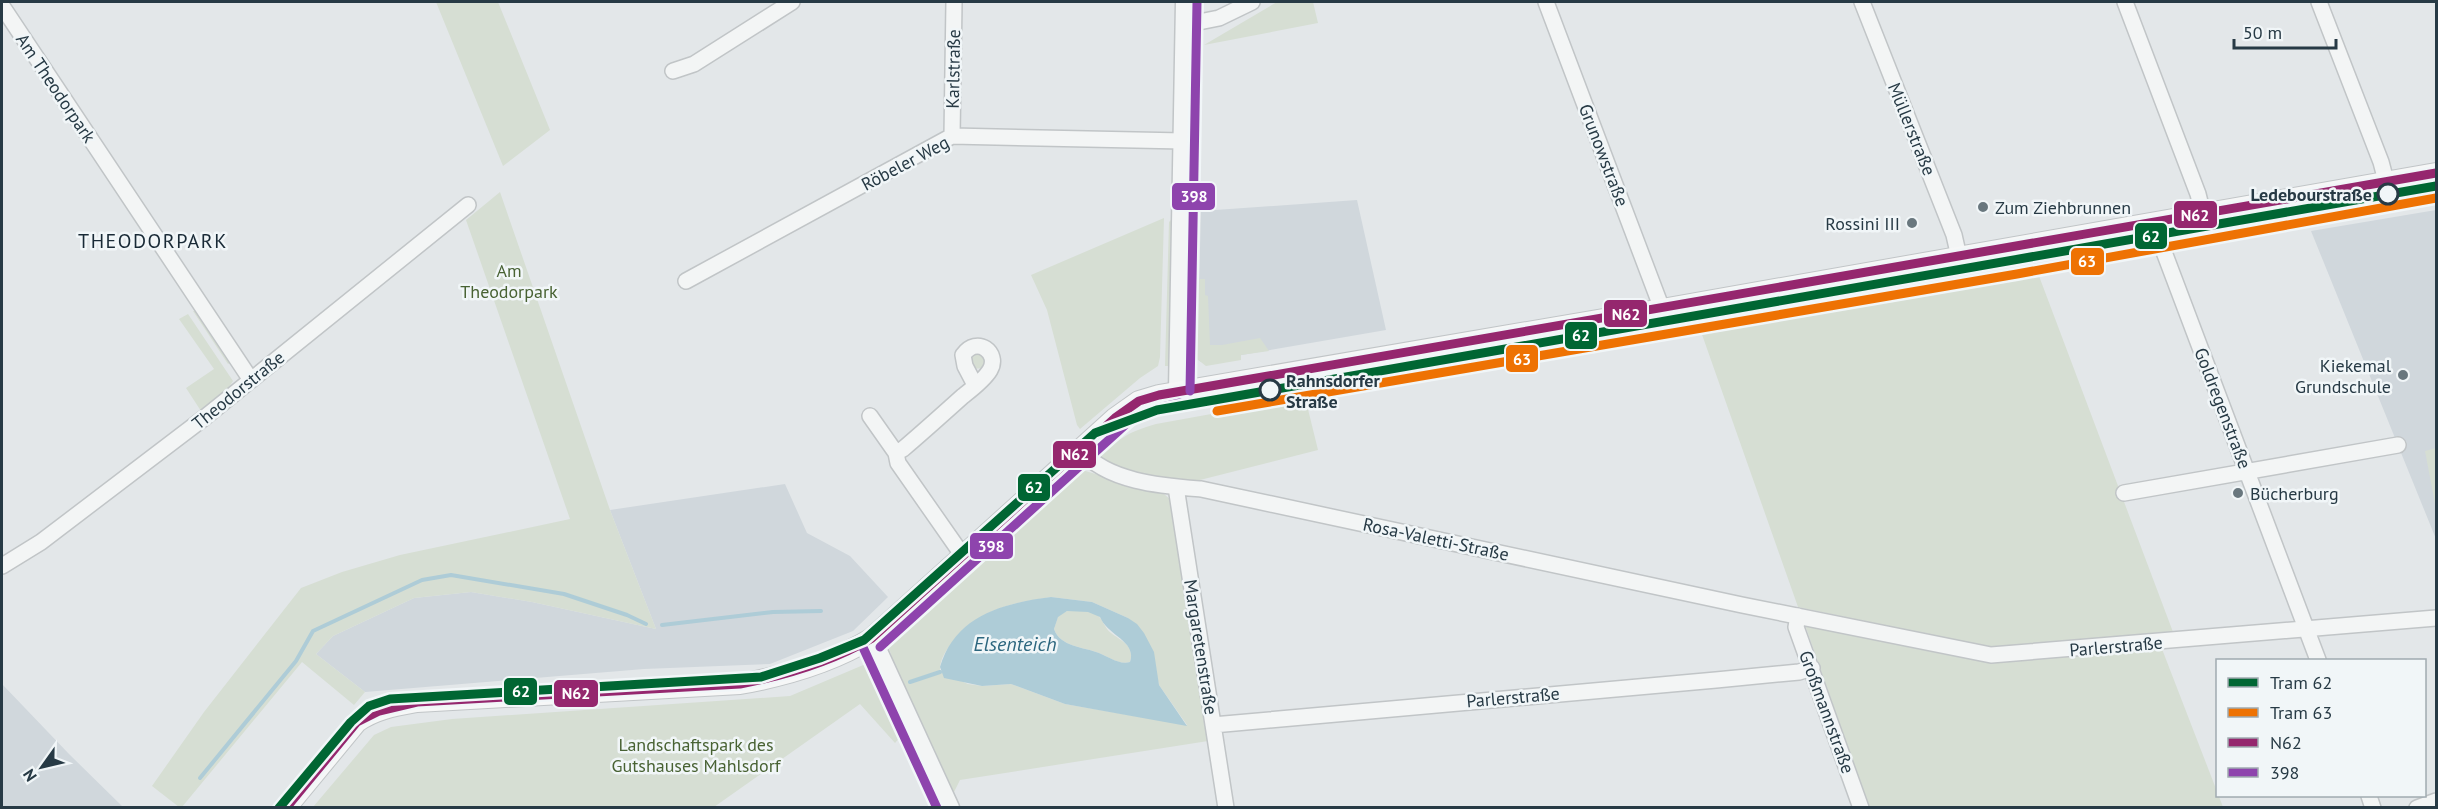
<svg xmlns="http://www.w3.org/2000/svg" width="2438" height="809" viewBox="0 0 2438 809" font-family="'PT Sans',sans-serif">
<rect width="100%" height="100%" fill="#e3e7e9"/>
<path fill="#d0d7dc" d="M1357,200L1386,330L1201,362L1197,359L1201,211Z
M2436,210V539L2311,231Z
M785,484L807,533L850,556L888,597L853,631L770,664L644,669L365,692L316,654L333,636L414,598L471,592L532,602L656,629L610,510Z
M2,684L69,754L123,807H2Z"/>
<path fill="#d6ded3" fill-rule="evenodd" d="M436,2H498L550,130L503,166Z
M1277,2H1313L1318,23L1204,45Z
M500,192L610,510L656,629L532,602L471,592L414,598L333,636L316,654L365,692L354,705L302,662L182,807H179L152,786L204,712L301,588L342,572L400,555L570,519L466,220Z
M1164,218L1160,357L1158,366L1140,378L1080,429L1077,425L1047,310L1031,275Z
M1171,220L1169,366H1165L1169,222Z
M2036,268L2173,632L1992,648L1798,607L1699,326Z
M1196,279H1205V295L1208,296L1210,345H1222L1260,338L1269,351L1241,355V360L1206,366L1197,359L1198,306Z
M193,311H198L232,362L228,364Z
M188,314L233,381L227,390L201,411L186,388L214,369L179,319Z
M980,352L986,360C984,367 981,370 973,368L969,356Z
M1305,397L1318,450L1200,480L1175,483L1135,475L1098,459C1119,438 1128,432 1156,424Z
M2436,448V509L2425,451Z
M1082,470L1164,494L1171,500L1208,741L960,780L953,794L893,661L889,648L892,642ZM1051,597L1092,602L1128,618L1156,673L1159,685L1187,725L1065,704L1011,684L982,686L968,684L940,672C939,659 947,649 955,639C981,608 1013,603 1051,597Z
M1067,611C1076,611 1088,610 1096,614C1103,618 1104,628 1111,633C1121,641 1135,645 1130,662C1118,665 1109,657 1099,653C1084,647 1060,647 1054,629L1058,616Z
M1805,625L1991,663L2162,649L2223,807H1869Z
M868,663L901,736L895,743L860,704L714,807H313L374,735L391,727L452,719L790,696Z"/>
<path fill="#aeccd7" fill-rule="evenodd" d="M1051,597L1092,602L1128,618L1137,624L1144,633L1154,652L1159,685L1187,726L1065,704L1011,684L982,686L944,678L940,667C955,615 1004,603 1051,597ZM1067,611L1088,612L1100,617C1108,636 1137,641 1130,662C1119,665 1109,657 1099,653C1084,647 1060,647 1054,629L1058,617Z"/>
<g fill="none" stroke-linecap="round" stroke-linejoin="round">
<path stroke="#aeccd7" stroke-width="4" d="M662,625L773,612L821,611
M910,682L940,672
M200,778L296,661L313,631L422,580L451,575L564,594L627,615L646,624"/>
<g stroke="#c1c5c7" stroke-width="18">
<path id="minor" d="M1546,2L1662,309
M1862,2L1954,235L1959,257
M2125,2L2198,194L2203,214
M2319,2L2381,162L2386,181
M2,6L251,380
M1184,25L1219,18L1252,2
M673,71L694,64L792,2
M952,136L954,2
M2155,222L2161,244L2318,660
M686,281L952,136L1183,141
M870,416L896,453L898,463L963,556
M1081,450C1107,482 1163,486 1201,489L1742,605L1991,655L2436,618
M896,453L903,449C923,432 943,414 963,396C972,389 984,380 990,370C1000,353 977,335 963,355L965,366L975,385
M1176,487L1226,808
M2124,493L2398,445
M2,566L41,542L204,418L468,205
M1798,616L1796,627L1861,808
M1213,725L1716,680L1799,672L1812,668
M2369,796L2373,808
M2417,808L2436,801"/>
</g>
<g stroke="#c1c5c7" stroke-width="21">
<path id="tertiary" d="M1178,391L1185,2
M872,638L950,808"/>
</g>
<g stroke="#c1c5c7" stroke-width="22">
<path id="secondary" d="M286,808L357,722C376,709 395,706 417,702L740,684C785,676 833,662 872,638L1115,418L1139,401L1159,395L1662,309L2436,173"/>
</g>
<use href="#minor" stroke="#f3f5f5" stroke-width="15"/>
<use href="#tertiary" stroke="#f3f5f5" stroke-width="18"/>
<use href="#secondary" stroke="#f6f7f7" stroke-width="20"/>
<g stroke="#f1f6f8" stroke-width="14">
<path id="bus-1" d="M286,808L357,722L379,711L417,702L740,684C787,675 831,662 872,638L1115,418L1139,401L1159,395L2436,173"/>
</g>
<g stroke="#f1f6f8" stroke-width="14">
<path id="bus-2" d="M1190,391L1197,2
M861,643L937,808
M880,647L1134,417L1162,407L1180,403"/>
</g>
<use href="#bus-1" stroke="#95276e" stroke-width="9"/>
<use href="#bus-2" stroke="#8e44ad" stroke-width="9"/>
<g stroke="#f1f6f8" stroke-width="14">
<path id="tram-1" d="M279,808L351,722L369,706L390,699L761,677L820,658L864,640L1095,433L1157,410L2436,186"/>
</g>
<g stroke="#f1f6f8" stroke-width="14">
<path id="tram-2" d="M1217,411L2017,274L2436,198"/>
</g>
<use href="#tram-1" stroke="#063" stroke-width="9"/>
<use href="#tram-2" stroke="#ee7203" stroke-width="9"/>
</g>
<g fill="#f1f6f8" stroke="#273a45" stroke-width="3">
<circle cx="2388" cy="194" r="10"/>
<circle cx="1270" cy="390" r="10"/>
</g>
<g fill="#69777e" stroke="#f1f6f8" stroke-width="2">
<circle cx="1983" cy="207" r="6"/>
<circle cx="1912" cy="223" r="6"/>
<circle cx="2403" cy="375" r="6"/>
<circle cx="2238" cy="493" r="6"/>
</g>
<g text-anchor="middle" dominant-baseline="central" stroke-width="5" stroke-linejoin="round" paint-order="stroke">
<g font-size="18" fill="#273a45" stroke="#f1f6f8">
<text transform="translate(953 69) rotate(-89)">Karlstraße</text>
<text transform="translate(56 88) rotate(56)">Am Theodorpark</text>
<text transform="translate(1912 129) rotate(68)">Müllerstraße</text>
<text transform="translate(1604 155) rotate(69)">Grunowstraße</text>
<text transform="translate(905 163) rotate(-28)">Röbeler Weg</text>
<text transform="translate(238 390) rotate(-39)">Theodorstraße</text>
<text transform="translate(2223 408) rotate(69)">Goldregenstraße</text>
<text transform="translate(1436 539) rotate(12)">Rosa-Valetti-Straße</text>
<text transform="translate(2116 646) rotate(-5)">Parlerstraße</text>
<text transform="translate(1201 647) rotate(81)">Margaretenstraße</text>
<text transform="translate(1513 697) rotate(-5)">Parlerstraße</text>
<text transform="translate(1827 712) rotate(70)">Großmannstraße</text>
</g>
<g font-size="18" font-weight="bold" fill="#273a45" stroke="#f1f6f8" text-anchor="end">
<text x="2372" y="194">Ledebourstraße</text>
<text x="1286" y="380" text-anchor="start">Rahnsdorfer<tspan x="1286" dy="21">Straße</tspan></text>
</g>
<g font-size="18" fill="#273a45" stroke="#f1f6f8" text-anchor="start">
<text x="1995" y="207">Zum Ziehbrunnen</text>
<text x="1900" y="223" text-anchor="end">Rossini III</text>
<text x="2391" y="365" text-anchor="end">Kiekemal<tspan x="2391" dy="21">Grundschule</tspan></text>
<text x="2250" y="493">Bücherburg</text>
</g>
<g font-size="18" fill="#486233" stroke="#f1f6f8">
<text x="509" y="270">Am<tspan x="509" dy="21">Theodorpark</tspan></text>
<text x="696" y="744">Landschaftspark des<tspan x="696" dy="21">Gutshauses Mahlsdorf</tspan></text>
</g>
<g font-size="20" letter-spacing="1.5" fill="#192a36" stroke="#f1f6f8">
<text x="153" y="241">THEODORPARK</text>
</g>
<g font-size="20" font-style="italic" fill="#2c667e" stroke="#f1f6f8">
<text x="1015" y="644">Elsenteich</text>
</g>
</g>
<g stroke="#f1f6f8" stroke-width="2">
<rect x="1171" y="182" width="45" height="29" rx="6" fill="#8e44ad"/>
<rect x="2173" y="200" width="45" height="29" rx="6" fill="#95276e"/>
<rect x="2134" y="222" width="34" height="28" rx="6" fill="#063"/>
<rect x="2070" y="247" width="35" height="29" rx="6" fill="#ee7203"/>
<rect x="1603" y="299" width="45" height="29" rx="6" fill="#95276e"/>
<rect x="1564" y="321" width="34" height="29" rx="6" fill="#063"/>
<rect x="1505" y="344" width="34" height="29" rx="6" fill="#ee7203"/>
<rect x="1052" y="440" width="45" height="29" rx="6" fill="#95276e"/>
<rect x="1017" y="473" width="34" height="29" rx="6" fill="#063"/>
<rect x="969" y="532" width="45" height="28" rx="6" fill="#8e44ad"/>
<rect x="503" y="677" width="35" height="29" rx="6" fill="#063"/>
<rect x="553" y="679" width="46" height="29" rx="6" fill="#95276e"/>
</g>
<g font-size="16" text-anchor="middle" font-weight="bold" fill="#fff">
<text x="1194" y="202">398</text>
<text x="2195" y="221">N62</text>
<text x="2151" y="242">62</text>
<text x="2087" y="267">63</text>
<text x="1626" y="320">N62</text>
<text x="1581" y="341">62</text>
<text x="1522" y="365">63</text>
<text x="1075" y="460">N62</text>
<text x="1034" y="493">62</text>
<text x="991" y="552">398</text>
<text x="521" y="697">62</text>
<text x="576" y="699">N62</text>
</g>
<rect width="2438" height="809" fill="none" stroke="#273a45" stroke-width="6"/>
<rect x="2216" y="659" width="210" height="138" fill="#f1f6f8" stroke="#a0abb0" stroke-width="1.5"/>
<rect x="2228" y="678" width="30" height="9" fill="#006633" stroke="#a0abb0" stroke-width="1.5"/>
<text x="2270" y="689" font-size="18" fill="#273a45">Tram 62</text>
<rect x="2228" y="708" width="30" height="9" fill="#ee7203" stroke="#a0abb0" stroke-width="1.5"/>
<text x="2270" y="719" font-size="18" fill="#273a45">Tram 63</text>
<rect x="2228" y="738" width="30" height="9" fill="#95276e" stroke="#a0abb0" stroke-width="1.5"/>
<text x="2270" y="749" font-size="18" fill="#273a45">N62</text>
<rect x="2228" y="768" width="30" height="9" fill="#8e44ad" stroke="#a0abb0" stroke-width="1.5"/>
<text x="2270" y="779" font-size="18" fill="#273a45">398</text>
<g transform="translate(42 767) rotate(236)" stroke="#f1f6f8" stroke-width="4.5" paint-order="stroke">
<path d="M0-4.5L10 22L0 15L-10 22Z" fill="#273a45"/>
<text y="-9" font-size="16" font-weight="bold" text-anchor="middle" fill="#273a45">N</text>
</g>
<path d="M2234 39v9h102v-9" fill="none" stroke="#273a45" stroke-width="3"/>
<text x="2243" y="39" font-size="18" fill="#273a45" stroke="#f1f6f8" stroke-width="4.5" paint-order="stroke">50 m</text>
</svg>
